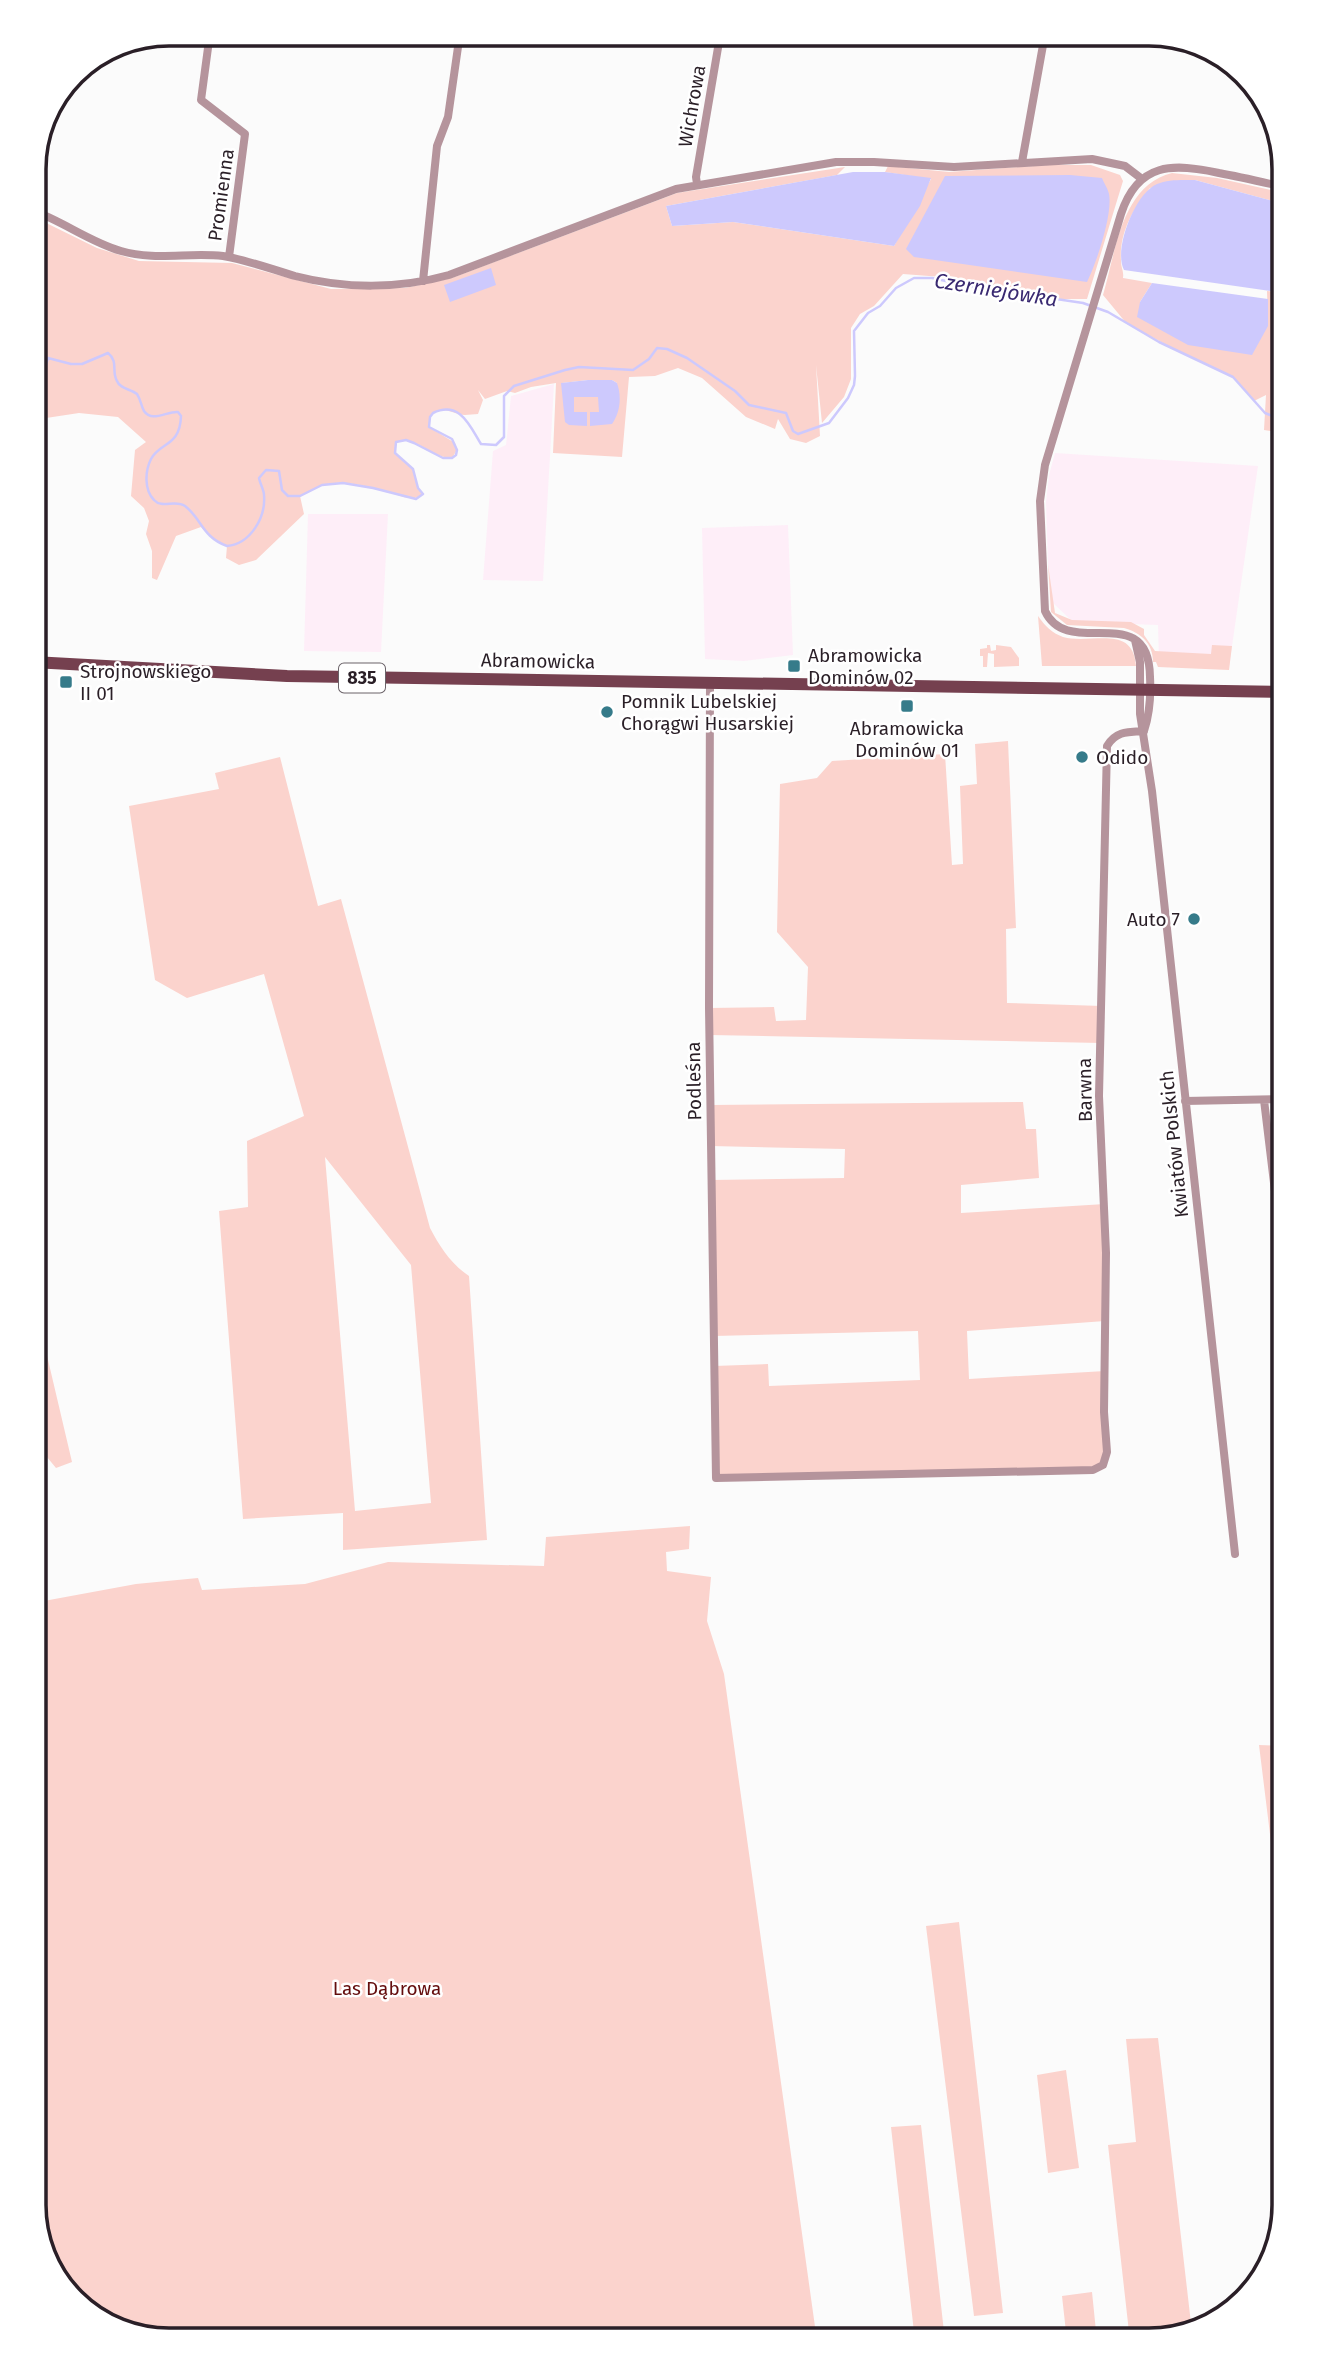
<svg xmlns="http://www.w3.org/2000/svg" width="1317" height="2374" viewBox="0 0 1317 2374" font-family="'Fira Sans',sans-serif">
<rect width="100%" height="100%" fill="#fbfbfb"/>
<path fill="#feeef8" d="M554,384L543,581L483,580L493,451L506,445L511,396Z
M1055,453L1258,466L1229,667L1159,660L1158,625L1073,622L1053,603L1048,564L1046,502L1049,475Z
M308,514H388L381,652L304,651Z
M788,525L793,655L744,661L705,659L702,528Z"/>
<path fill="#fbd3cd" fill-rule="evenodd" d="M1047,165H1091L1120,175L1123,181L1087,299H1061L955,278L903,274L874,306L860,314L851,328V379L844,397L822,423L816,365L820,436L806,443L790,439L778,419L775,429L746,417L702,378L678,368L655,376L629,377L622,457L553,453L556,383L531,387L515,393L507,391L485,399L478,390L483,400L478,414C474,414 469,415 465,415C451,414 441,403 430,417L429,427L455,443L457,450L452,458C431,458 417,435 396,442L395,453L413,469L418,488L423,494C412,504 395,493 381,490C361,485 340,479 320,486C313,489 308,494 300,496L304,514L256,560L239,565L226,558L227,546L210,536L201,527L176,536L157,580L152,578V551L146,534L149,521L144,508L131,496L135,450L146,442L118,417L79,413L33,420L34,217L97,248L139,261L232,263L331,289L405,288L452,278L677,193L845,167L837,175L666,206L672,226L733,222L894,246L931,179L885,172L888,166L949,172ZM588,380H612L617,383L590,426L599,412V397H574V412L562,383Z
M1172,173L1217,178L1284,193V204L1195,180L1150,188C1133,209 1119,233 1121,261C1121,268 1124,271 1123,278L1152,283L1140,302L1268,326L1267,291L1284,293V433L1264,430L1266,395L1254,401L1233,377L1194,359L1127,324L1103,295C1116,251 1121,186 1172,173Z
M1048,564L1055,613L1072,620L1131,622L1144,629V635L1155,651L1211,654L1212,645L1232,646L1229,670L1158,667L1156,662H1153C1153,643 1141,633 1124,628L1067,625L1051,612Z
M1038,616C1045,626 1052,633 1063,637C1091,645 1133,623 1136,666H1042Z
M987,645H990L991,651L996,650V645L1011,647L1019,658V666L994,667V654L988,653L987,667H983V656H980V649L987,648Z
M1008,741L1016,928L1006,929L1007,1003L1102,1006L1101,1043L710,1035L709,1008L774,1007L776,1021L806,1020L808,967L777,932L780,784L817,778L832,761L945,754L952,865L963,864L960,786L977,784L975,744Z
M280,757L318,906L341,899L430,1228C440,1247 451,1264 469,1276L487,1540L343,1550V1513L243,1519L219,1211L248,1207L247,1141L304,1116L264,974L187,998L155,980L129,806L219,789L215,773ZM325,1157L411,1265L431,1503L355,1511Z
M1023,1102L1026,1129H1036L1039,1178L961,1185V1213L1105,1204V1321L967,1331L969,1379L1105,1371L1103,1465L1093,1470L716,1478L714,1366L768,1364L769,1386L920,1380L918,1331L714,1336L712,1180L844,1178L845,1149L711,1146V1105Z
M41,1330L72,1462L56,1468L33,1440V1332Z
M690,1526L689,1549L666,1552L667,1571L711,1577L707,1621L724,1674L817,2341L160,2340L93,2318L44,2258L33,2206V1603L136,1584L198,1578L202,1590L305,1584L388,1562L544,1566L546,1537Z
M1259,1745L1284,1746V1906L1279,1907Z
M959,1922L1003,2313L974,2316L926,1926Z
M1158,2038L1192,2332L1149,2341H1130L1108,2145L1136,2142L1126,2039Z
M1066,2070L1079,2168L1048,2173L1037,2075Z
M921,2125L945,2341H915L891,2127Z
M1092,2292L1097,2341H1067L1062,2296Z"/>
<path fill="#cdc9fd" d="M853,172H885L931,178L920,206L894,246L733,222L672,226L666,206Z
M1070,175L1102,178C1104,183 1108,189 1109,194C1113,214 1096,264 1087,282L914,257L906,249L945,176Z
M1195,180L1284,204V293L1124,270C1113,250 1135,193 1157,184C1168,179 1183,180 1195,180Z
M491,268L496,285L450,302L444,285Z
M1152,283L1268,299V326L1252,355L1188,345L1137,317L1140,302Z
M588,380H612L617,383C622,397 620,413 612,424L590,426V412H599L598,397H574V412H587V426L569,425L565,422L561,383Z"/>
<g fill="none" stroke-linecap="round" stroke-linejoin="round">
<path stroke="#cdc9fd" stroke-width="2.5" d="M33,388L41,382L48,358L71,364H82L108,353C119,362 111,371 117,381C120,389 131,389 137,394C141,400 141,406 144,411C152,423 167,411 178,412L181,416C180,447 160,442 151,459C145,471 144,490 154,500C162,509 175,499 185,506C202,519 202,537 227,546C250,544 266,518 264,495C264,490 260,484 259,478L266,470L279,471L282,490L288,496H300L322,485L343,483L373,488L416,499L423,494L418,488L413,469L395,453L396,442L406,440L414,443L443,458H452L456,455L457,450L452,439L429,427L430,417L433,413C460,400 470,426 481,444L496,445L504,437V396L514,386L565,370L579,367L633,370L649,359L657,348L667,349L687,358L735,391L749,405L786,413L793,431L798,434L829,423L848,398L854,385L855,376L854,331L868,313L880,306L896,288L914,278H932L969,286L1083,303L1108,312L1159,342L1233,377L1265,413L1284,421"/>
<path stroke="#b5949c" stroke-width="8" d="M210,33L201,100L245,134L229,257
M83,72L84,65
M1022,162L1045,34
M697,184L696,177L720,36L718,33
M34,211C64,222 90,242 121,251C155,261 189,252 223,256C247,260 271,269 295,276C345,289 399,289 449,275L676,189L836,162H874L954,167L1092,159L1125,166L1142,179
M423,281L437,146L448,117L460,33
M1135,640L1140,662V714L1152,791L1235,1554
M710,683L709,1008L716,1478L1093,1470L1103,1465L1107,1452L1104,1412L1106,1253L1099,1096L1107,746C1116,731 1128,732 1144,731
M1144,731C1150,713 1151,696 1150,677C1149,598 1068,661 1045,611L1040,501L1045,465L1121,214C1138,162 1173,163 1219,173C1241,177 1262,182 1284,187
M1264,1100L1284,1266
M1185,1101L1284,1099"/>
<path stroke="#75404f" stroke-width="12" d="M33,662L287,676L1284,692"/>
</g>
<g fill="#367b8a" stroke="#fff" stroke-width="2.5">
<rect x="787" y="659" width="14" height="14" rx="3.5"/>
<rect x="59" y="675" width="14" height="14" rx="3.5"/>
<rect x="900" y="699" width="14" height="14" rx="3.5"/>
<circle cx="607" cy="712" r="7"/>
<circle cx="1082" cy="757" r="7"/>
<circle cx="1194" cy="919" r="7"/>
</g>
<g text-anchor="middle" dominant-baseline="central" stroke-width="5" stroke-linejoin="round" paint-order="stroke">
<rect fill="#fff" stroke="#6a6268" stroke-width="2" x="339" y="663.5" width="46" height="29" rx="5"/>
<g font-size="18" font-weight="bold" fill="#2a1f27">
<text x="362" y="678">835</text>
</g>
<g font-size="19" fill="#2a1f27" stroke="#fff">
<text transform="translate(692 106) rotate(-80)">Wichrowa</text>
<text transform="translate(221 195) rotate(-82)">Promienna</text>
<text transform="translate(538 661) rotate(1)">Abramowicka</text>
<text transform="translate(694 1081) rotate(-91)">Podleśna</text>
<text transform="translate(1085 1090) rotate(-91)">Barwna</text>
<text transform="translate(1174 1144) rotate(-96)">Kwiatów Polskich</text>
</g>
<g font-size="19" fill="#2a1f27" stroke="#fff" text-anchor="start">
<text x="808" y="655">Abramowicka<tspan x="808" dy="22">Dominów 02</tspan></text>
<text x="80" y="671">Strojnowskiego<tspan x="80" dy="22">II 01</tspan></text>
<text x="621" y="701">Pomnik Lubelskiej<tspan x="621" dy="22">Chorągwi Husarskiej</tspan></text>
<text x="907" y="728" text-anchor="middle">Abramowicka<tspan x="907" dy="22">Dominów 01</tspan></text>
<text x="1096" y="757">Odido</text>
<text x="1180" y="919" text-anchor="end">Auto 7</text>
</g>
<g font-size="19" fill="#640d0d" stroke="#fff">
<text x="387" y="1988">Las Dąbrowa</text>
</g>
<g font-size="21" font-style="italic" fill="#392971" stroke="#fff">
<text transform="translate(996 290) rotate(9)">Czerniejówka</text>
</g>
</g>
<path d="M0 0H1317V2374H0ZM169 46H1149A123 123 0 0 1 1272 169V2205A123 123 0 0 1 1149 2328H169A123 123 0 0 1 46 2205V169A123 123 0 0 1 169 46Z" fill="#fff" fill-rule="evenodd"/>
<path fill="none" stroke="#2a1f27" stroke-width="3.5" d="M169 46H1149A123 123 0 0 1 1272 169V2205A123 123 0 0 1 1149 2328H169A123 123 0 0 1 46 2205V169A123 123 0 0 1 169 46Z"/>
</svg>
